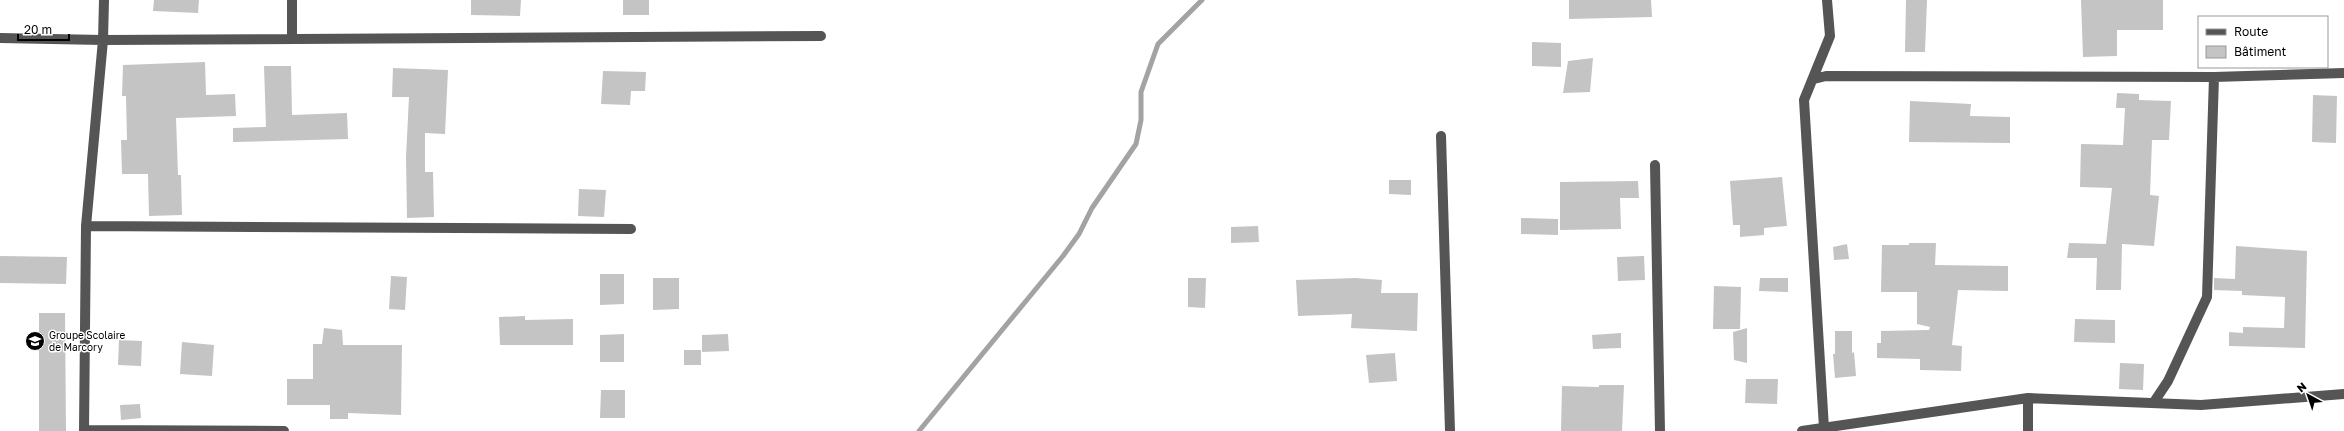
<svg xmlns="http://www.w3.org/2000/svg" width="2344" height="431" viewBox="0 0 2344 431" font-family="'Golos Text',sans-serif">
<rect width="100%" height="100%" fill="#fff"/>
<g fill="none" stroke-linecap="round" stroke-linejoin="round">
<path stroke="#a3a3a3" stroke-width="5" d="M919,431L1063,256L1079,234L1092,208L1136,144L1141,120V92L1158,44L1202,0"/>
</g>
<path fill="#c4c4c4" d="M154,0H199L198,13L153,11Z
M471,0H521L520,16L471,15Z
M623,0H649V15H623Z
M1569,0H1651L1652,17L1569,19Z
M1906,0H1927L1925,52H1905Z
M2081,0H2163V30H2117V56L2083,57Z
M1532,42L1561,43V67L1532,66Z
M1593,58L1590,92L1563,93L1568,61Z
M205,62L206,95L235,94L236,116L176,118L178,175H181L182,215L149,216L148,174H122L121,140H127L126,96H122L123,65Z
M264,66H291L292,115L347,113L348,139L233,142V128L266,127Z
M393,68L448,70L445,134L425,133V172H433L434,217L407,218L406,157L409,97H392Z
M603,71L646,72L645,91H631L630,105L601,104Z
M2117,93L2139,94V100L2171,101L2169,140H2152L2150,195L2159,196L2154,246L2122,244L2121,290H2096L2097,258H2067L2069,243L2106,244L2112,188L2080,187L2081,144L2123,145L2125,108H2116Z
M2313,95L2337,96L2336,143L2312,142Z
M1910,101L1971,104L1970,116L2010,117V143L1909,142Z
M1782,177L1787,226L1764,228V235L1740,237V225H1733L1730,181Z
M1389,180H1411V195L1389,194Z
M1638,181L1639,198H1620L1621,229L1560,230V182Z
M579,189L606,190L604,217L578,216Z
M1521,218L1558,219V235L1521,234Z
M1258,226L1259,242L1231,243V227Z
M1909,243H1936L1935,265L2008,266V291L1958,290L1952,345L1962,346L1961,371L1920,370V359L1877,358V343H1881V331L1929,330L1930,327L1917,324V292H1881L1882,245H1909Z
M1847,244L1849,259L1834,260L1833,247Z
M2236,246L2307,251L2305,348L2229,346V332L2243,333V327L2284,328L2285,297L2242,295V291L2214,290V278L2235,279Z
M0,256L67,257L66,284L0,283Z
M1644,256L1645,280L1618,281L1617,257Z
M600,274H624V304L600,305Z
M391,276L407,277L405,310L389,309Z
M653,278H679V309L653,310Z
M1188,278H1206L1205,308L1188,307Z
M1355,278L1382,280L1381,293H1418L1417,331L1351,328L1352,314L1298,316L1296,280Z
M1760,278H1788V292L1759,291Z
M1714,286L1741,287L1740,329H1713Z
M39,313H65L66,431H39Z
M525,316V320L573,319V345H500L499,317Z
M2075,319L2115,320V343L2074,342Z
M324,328L342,330L343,345H402L401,415L348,413V419H330V405H287V379H313V344H322Z
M1747,328V363L1734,360L1733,332Z
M1835,331H1852V353L1854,352L1856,376L1835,378L1833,354H1835Z
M1621,333V348L1593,349L1592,335Z
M624,334V362H600V335Z
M728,334L729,351L702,352V335Z
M119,340L142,341L141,366L118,365Z
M182,342L214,345L212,376L180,374Z
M684,350H701V365H684Z
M1395,353L1397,381L1369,383L1366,355Z
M2120,363L2144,364L2143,390L2119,389Z
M1746,379H1778L1777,404L1745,403Z
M1599,385H1624L1622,431H1561L1562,386L1599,387Z
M601,390H625V418H600Z
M140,404L141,418L121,420L120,405Z"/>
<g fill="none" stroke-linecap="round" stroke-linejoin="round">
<path stroke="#555" stroke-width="10" d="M0,38L103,40L821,36
M292,38V0
M1814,79L1826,76L2214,77L2344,73
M1441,136L1450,431
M1655,165L1660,431
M86,226L631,229
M2028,398V431
M2154,402L2168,381L2207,297L2214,77
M1824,428L1804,100L1830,36L1827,0
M84,430L284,431
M84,431L86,226L103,40L104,0
M1802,431L2028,398L2201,405L2344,394"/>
</g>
<defs>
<g id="school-disc" transform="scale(1)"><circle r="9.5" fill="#000" stroke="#fff"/><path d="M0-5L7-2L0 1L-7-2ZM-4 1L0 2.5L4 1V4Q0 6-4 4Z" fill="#fff"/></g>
</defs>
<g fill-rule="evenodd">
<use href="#school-disc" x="35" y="341"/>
</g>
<g text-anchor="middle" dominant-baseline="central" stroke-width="3" stroke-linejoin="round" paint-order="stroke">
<g font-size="10" fill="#000" stroke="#fff" text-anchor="start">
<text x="49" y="335">Groupe Scolaire<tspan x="49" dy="12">de Marcory</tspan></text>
</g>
</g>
<rect x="2198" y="16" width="130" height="52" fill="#ffffff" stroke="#999999"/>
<rect x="2206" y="29" width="20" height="6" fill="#555555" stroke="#999999"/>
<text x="2234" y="36" font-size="12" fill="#000000">Route</text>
<rect x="2206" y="46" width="20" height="12" fill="#c4c4c4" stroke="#999999"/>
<text x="2234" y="56" font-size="12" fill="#000000">Bâtiment</text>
<g transform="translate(2308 395) rotate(320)" stroke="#ffffff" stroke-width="3" paint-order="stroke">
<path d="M0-3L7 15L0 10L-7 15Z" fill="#000000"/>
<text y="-6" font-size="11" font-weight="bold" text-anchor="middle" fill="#000000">N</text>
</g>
<path d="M18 34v6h51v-6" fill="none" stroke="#000000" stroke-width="2"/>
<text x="24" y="34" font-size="12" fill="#000000" stroke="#ffffff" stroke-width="3" paint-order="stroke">20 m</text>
</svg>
